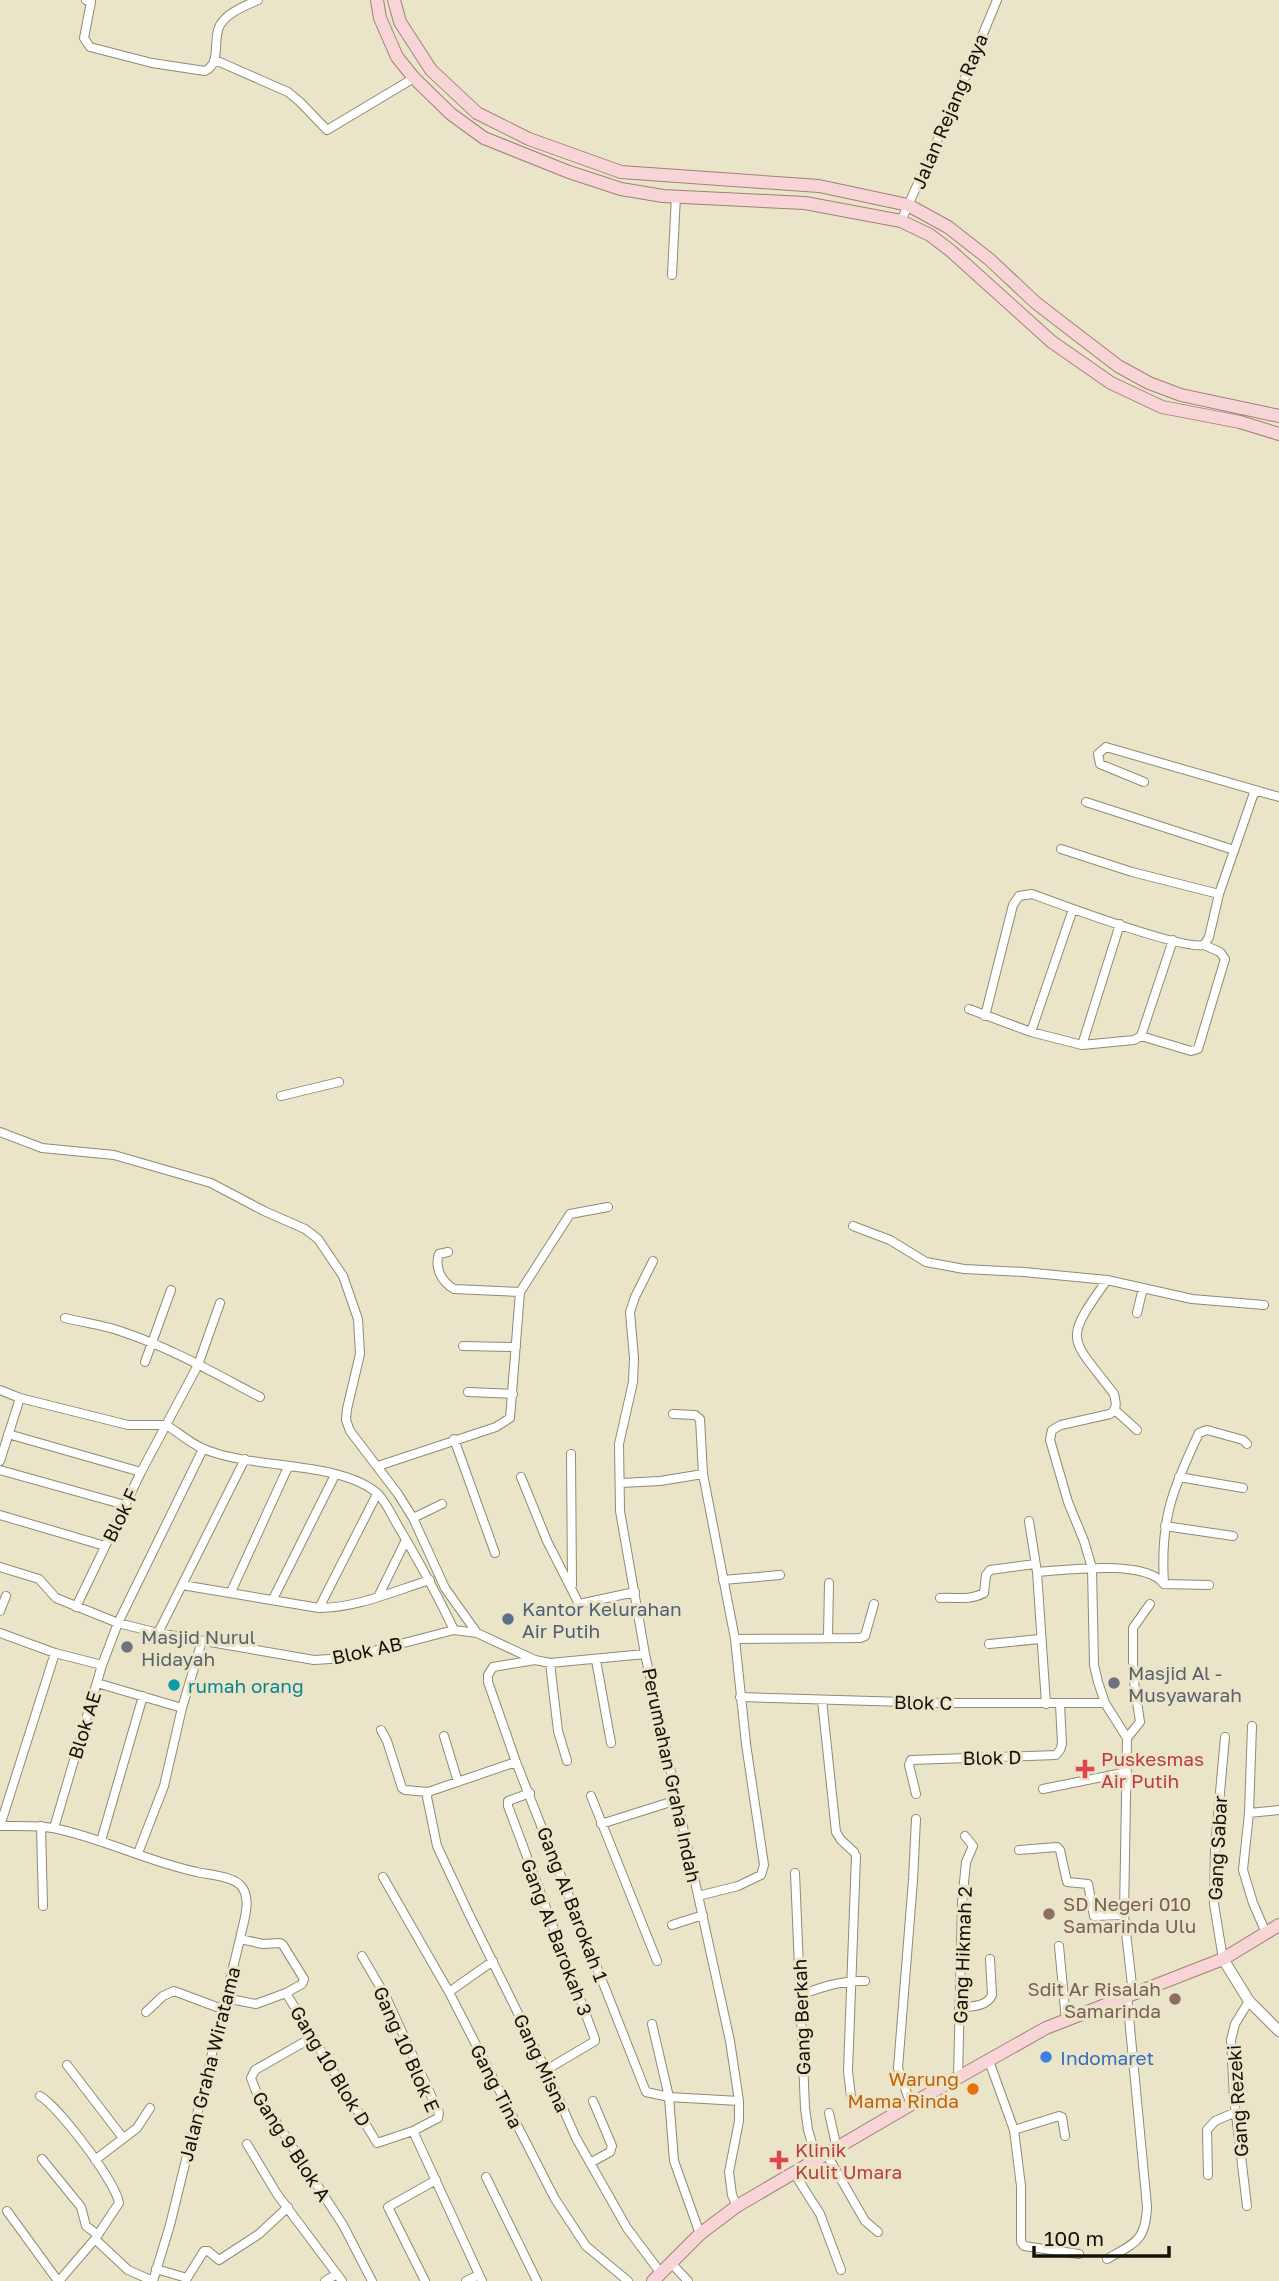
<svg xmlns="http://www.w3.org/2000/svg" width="1279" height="2281" viewBox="0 0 1279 2281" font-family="'Golos Text',sans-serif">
<rect width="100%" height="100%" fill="#eae5c8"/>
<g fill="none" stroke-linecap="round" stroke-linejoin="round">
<g stroke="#908b70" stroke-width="10">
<path id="minor" d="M86,0L91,2L84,38L90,47L152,63L205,71C222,63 212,39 220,25C228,12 245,6 258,0
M215,60L288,92L300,102L327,130L414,78
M901,221L959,92L997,0
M672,275L676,196
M1144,782L1100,764L1098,754L1106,747L1279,797
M1086,802L1234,850
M1061,849L1132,872L1219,894
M969,1009L1031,1032L1082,1045L1134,1040L1141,1036L1173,940
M985,1016L1013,905L1019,896L1032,894C1059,904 1183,950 1204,945L1209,937L1219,894L1255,790
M1031,1032L1073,909
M1141,1036L1191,1051L1198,1049L1225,959L1220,952L1204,945
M1082,1045L1120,924
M281,1096L339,1082
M0,1132L42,1148L114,1155L211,1183L264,1211L305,1229L318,1239L343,1276L358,1319L360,1354L347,1409L346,1420L350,1431L398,1494L413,1518L445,1588L477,1633
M853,1226L890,1240L926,1262L964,1269L1024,1272L1107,1280L1192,1299L1264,1305
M1107,1280C1062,1343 1070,1336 1114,1394C1116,1403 1118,1408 1110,1414L1061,1425L1052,1430L1050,1440L1068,1502L1084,1541L1092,1568L1094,1665L1098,1682L1105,1703L1127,1738L1124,1915L1133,1994
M520,1292L570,1214L608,1207
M1137,1313L1143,1288
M65,1318C85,1323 105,1325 123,1332C171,1348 216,1374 260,1397
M463,1346L516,1347
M145,1362L171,1290
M0,1390L20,1398L128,1425H166
M468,1392L513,1394
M1115,1410L1137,1430
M673,1414L695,1415L700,1419L703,1474L735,1639L746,1744L764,1865L761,1875L738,1886L698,1896
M166,1425C178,1432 190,1443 202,1448C249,1470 341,1460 378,1494C386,1502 392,1516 398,1526C418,1560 437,1594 454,1630L477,1633L535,1660L550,1663L645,1654L730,2041L739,2101V2121L729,2172L732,2195L737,2206
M8,1434L141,1472
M454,1439L495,1553
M571,1454L572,1585
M0,1461L20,1398
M378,1466L496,1427L510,1418L520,1292L454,1289C442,1282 434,1268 439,1254L448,1252
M0,1470L125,1505
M521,1477L547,1541L579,1604L635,1592
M1179,1477L1243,1488
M621,1483L660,1481L703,1474
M0,1515L105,1546
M413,1518L442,1504
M1029,1521L1037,1572L1046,1704
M1165,1526L1233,1536
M0,1567L39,1579L56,1598L118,1623L158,1633L314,1660L346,1658L454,1630
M1037,1572C1067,1570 1145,1559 1164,1584
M723,1580L780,1575
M1164,1584C1160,1520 1172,1490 1199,1433L1207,1430L1243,1440L1247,1444
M1164,1584L1209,1585
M182,1585L319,1608C357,1608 394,1591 430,1580
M231,1592L288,1467
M379,1595L406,1540
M940,1598C956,1597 969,1601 984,1593L986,1575L990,1570L1035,1564
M273,1599L335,1475
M76,1607L141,1472L198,1365L220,1303
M319,1608L377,1494
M0,1611L6,1596
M0,1633L55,1653L102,1665
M158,1633L245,1459
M828,1637L829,1583
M735,1639L860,1638L865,1636L874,1604
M989,1644L1040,1639
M645,1654L620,1511L619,1444L633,1382L634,1358L630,1312L635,1297L653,1261
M535,1660L493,1667L488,1675V1682L516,1762L646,2092L669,2097L739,2101
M596,1660L611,1743
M550,1663L558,1731L567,1761
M97,1683L182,1708
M740,1697L939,1703H1105
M822,1700L836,1832L841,1840L854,1852
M1252,1726L1249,1813L1243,1870L1253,1903L1266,1933
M381,1730L387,1741L402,1788L405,1790L428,1792
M444,1736L458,1782
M1127,1738L1140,1722L1133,1675V1628L1150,1604
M516,1762L428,1792L427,1797L437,1846L468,1912L546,2070L576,2138L627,2228L660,2272
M1043,1789L1127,1772
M530,1793L508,1801V1806L595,2039V2041L546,2070
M916,1794L909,1765L911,1760L1056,1755L1060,1750L1062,1744L1060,1704
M591,1796L657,1961
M1249,1813L1279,1810
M601,1824L677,1800
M0,1826C18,1826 36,1825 53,1828C103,1838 148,1862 197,1872C209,1875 234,1876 242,1887C252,1901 243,1923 240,1939L170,2225L153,2281
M0,1826L55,1653
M41,1826L43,1906
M54,1828L102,1665L118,1623L203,1449
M101,1841L143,1696
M1019,1850L1057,1847L1060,1850L1067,1882L1088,1884L1094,1916L1124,1915
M138,1853L164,1786L182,1708L202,1641
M795,1873L805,2108L808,2130L817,2160
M383,1877L449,1992L555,2199L586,2246L628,2281
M672,1925L703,1915
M1059,1946L1066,2020
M1223,1959L1214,1904L1215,1848L1225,1737
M449,1992L493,1961
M286,1993L377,2143L413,2131L438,2118L439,2113L386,1997L362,1956
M800,1995C822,1987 842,1980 865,1981
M225,1998L256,2004L286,1993L302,1984L304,1979L283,1945L280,1943L263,1944L240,1939
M959,2008C971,2006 987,2007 992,1995L990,1959
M146,2012L163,1996L174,1991L222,2009
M652,2024L669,2097L674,2161L700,2234
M313,2037L255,2070L251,2078L256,2091L343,2225L372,2281
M989,2061L1014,2130L1021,2186V2242L1024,2246L1079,2254
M67,2065L123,2138
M958,2079L962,1903L966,1862L973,1846L965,1836
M40,2096C58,2106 116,2182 119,2203L95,2239L59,2281
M851,2097L848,2071L856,1856
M911,2105L898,2068L913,1880L916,1819
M829,2113L837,2149
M1014,2130L1059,2116L1062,2117L1065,2136
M413,2131L482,2281
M247,2144L277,2194L342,2281
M827,2155L865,2221L878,2232
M42,2159L81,2207L86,2226L98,2235
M95,2160L137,2128L150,2108
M590,2163L610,2152L612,2146L593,2101
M794,2173L820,2214L841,2270
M1208,2175L1207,2130L1215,2121L1236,2112
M486,2177L537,2281
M1247,2206L1234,2098L1231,2040L1235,2024L1249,2001
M7,2211L58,2281
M95,2239L128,2270L153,2281
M1107,2259C1135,2243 1146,2241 1147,2206L1127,1996
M670,2262L688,2281
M156,2269L187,2278L204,2251H208L219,2260L259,2234L288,2207
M325,2281L337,2274
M425,2281L388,2207L436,2180
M466,2281L479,2275"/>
</g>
<g stroke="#908b70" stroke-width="12">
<path id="secondary" d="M1223,1959L1249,2001L1279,2031"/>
</g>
<g stroke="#a47e7d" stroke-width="14">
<path id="primary" d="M377,0L380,18L397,57L414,78L451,114L484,138L569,172L621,189L663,196L805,203L901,221L930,235L951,251L1052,342L1111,383L1162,407L1240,422L1279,434
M394,0L400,22L431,70L477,113L529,139L621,172L819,186L908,205L948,227L989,259L1036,303L1118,366L1149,383L1181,395L1279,416
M653,2281L700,2234L737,2206L934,2091L1046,2028L1223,1959L1279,1925"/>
</g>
<use href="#minor" stroke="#fff" stroke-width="8"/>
<use href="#secondary" stroke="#fff" stroke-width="10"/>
<use href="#primary" stroke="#f7d4d6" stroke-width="12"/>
</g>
<circle fill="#5c6f8a" stroke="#eae5c8" stroke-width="2.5" cx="508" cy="1619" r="7"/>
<g fill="#6b7280" stroke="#eae5c8" stroke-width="2.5">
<circle cx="127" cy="1647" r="7"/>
<circle cx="1114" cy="1683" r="7"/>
</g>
<circle fill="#0f9aa8" stroke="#eae5c8" stroke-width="2.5" cx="174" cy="1685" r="7"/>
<g fill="#e0444e" stroke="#eae5c8" stroke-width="2.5">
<path d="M1081.5 1758.5h7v7h7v7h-7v7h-7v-7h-7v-7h7z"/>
<path d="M775.5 2149.5h7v7h7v7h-7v7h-7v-7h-7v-7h7z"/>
</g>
<g fill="#8d6e63" stroke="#eae5c8" stroke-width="2.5">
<circle cx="1049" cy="1914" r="7"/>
<circle cx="1175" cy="1999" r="7"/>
</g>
<circle fill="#3f7fe0" stroke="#eae5c8" stroke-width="2.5" cx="1046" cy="2057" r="7"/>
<circle fill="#e8710a" stroke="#eae5c8" stroke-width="2.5" cx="973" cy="2089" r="7"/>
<g text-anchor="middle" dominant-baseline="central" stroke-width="6" stroke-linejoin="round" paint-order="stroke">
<g font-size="19" fill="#151309" stroke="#eae5c8">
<text transform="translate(949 111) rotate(-67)">Jalan Rejang Raya</text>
<text transform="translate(120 1515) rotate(-64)">Blok F</text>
<text transform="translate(367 1650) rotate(-12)">Blok AB</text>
<text transform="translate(923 1702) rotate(1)">Blok C</text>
<text transform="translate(84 1725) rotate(-73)">Blok AE</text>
<text transform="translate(992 1757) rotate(-1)">Blok D</text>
<text transform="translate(672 1775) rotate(78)">Perumahan Graha Indah</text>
<text transform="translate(1217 1848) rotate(-87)">Gang Sabar</text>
<text transform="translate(573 1904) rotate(69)">Gang Al Barokah 1</text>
<text transform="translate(557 1937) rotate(69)">Gang Al Barokah 3</text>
<text transform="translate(962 1955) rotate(-88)">Gang Hikmah 2</text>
<text transform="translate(801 2017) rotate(-92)">Gang Berkah</text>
<text transform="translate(407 2049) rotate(66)">Gang 10 Blok E</text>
<text transform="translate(542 2063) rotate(65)">Gang Misna</text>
<text transform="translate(209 2064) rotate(-76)">Jalan Graha Wiratama</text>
<text transform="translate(331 2066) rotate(59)">Gang 10 Blok D</text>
<text transform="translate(497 2086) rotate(63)">Gang Tina</text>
<text transform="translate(1237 2101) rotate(-94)">Gang Rezeki</text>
<text transform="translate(292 2146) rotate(57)">Gang 9 Blok A</text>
</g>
<g font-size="19" fill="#4e5e75" stroke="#eae5c8" text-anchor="start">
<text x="522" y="1608">Kantor Kelurahan<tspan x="522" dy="22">Air Putih</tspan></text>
</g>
<g font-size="19" fill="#5b616d" stroke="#eae5c8" text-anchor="start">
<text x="141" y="1636">Masjid Nurul<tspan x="141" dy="22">Hidayah</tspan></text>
<text x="1128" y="1672">Masjid Al -<tspan x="1128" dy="22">Musyawarah</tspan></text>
</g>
<g font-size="19" fill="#0d838f" stroke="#eae5c8" text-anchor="start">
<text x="188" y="1685">rumah orang</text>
</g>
<g font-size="19" fill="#be3a42" stroke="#eae5c8" text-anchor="start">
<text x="1101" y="1758">Puskesmas<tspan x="1101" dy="22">Air Putih</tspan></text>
<text x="795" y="2149">Klinik<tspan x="795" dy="22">Kulit Umara</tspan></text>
</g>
<g font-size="19" fill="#785e54" stroke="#eae5c8" text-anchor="start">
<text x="1063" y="1903">SD Negeri 010<tspan x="1063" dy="22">Samarinda Ulu</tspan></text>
<text x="1161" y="1988" text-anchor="end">Sdit Ar Risalah<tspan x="1161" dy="22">Samarinda</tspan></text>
</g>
<g font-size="19" fill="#366cbe" stroke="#eae5c8" text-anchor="start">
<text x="1060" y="2057">Indomaret</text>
</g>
<g font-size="19" fill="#c56008" stroke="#eae5c8" text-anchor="end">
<text x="959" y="2078">Warung<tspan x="959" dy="22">Mama Rinda</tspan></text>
</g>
</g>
<path d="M1034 2246v10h135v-10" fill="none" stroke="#151309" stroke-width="3.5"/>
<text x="1044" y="2246" font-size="21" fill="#151309" stroke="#eae5c8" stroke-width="5" paint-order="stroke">100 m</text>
</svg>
